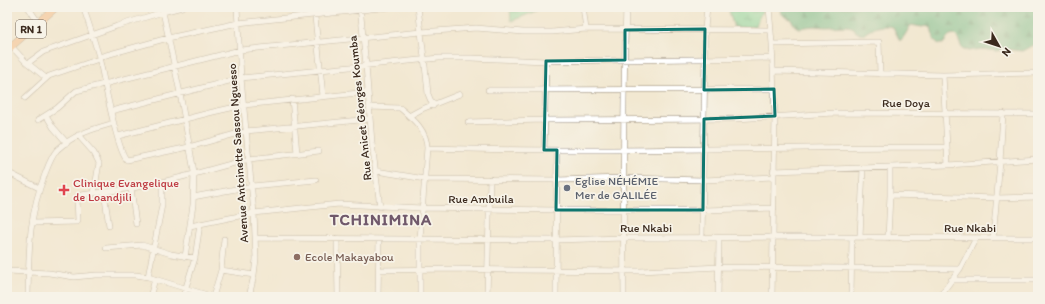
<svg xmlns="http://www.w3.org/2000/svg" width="1045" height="304" viewBox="0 0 1045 304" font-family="Itim,sans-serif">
<defs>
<pattern id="forest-firs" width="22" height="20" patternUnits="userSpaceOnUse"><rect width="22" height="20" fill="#68b884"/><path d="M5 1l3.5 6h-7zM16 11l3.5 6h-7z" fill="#57966b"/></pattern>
<pattern id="wetland-marsh" width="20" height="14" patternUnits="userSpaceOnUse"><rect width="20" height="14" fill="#80d89d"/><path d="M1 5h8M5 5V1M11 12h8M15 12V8" fill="none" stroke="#6aaf7f"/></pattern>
</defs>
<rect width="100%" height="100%" fill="#f7f3e8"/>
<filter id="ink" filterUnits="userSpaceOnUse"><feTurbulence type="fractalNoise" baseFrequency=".025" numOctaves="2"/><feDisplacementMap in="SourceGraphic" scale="8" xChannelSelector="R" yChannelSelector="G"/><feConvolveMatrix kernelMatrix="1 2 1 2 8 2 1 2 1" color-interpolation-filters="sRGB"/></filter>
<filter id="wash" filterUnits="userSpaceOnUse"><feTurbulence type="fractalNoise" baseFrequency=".012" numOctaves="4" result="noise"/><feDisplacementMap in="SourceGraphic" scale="16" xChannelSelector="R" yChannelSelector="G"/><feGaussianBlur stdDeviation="0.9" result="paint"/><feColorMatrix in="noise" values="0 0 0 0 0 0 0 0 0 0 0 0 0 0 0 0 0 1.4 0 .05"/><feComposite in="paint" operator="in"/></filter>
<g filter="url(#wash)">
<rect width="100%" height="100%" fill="#f2e8d1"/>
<path fill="url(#forest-firs)" stroke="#527151" d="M780,7H1038V43L1022,51L1005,49L996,51L981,49L969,51L962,48L957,37L954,34L950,35L943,44H939L933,39V35L931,27L927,26L922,27L911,25C907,30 905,37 900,41L893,27C882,24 871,28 863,35L856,32L854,28L847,26L826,27L813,26L799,28L795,26L791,19L785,17L782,14Z"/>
<path fill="url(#wetland-marsh)" stroke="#5e815e" d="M510,7H544C533,12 523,17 511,21Z
M728,7H762V11L755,26L734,28Z"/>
</g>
<g filter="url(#ink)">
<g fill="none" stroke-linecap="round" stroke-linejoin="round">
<g stroke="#968978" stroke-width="6">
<path id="minor" d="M28,7L38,22
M83,7C89,23 94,40 99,57C103,73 117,152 127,160L189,147L246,131L370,119
M162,7L180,93L194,172L193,205L185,257
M237,7L241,78L254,213L256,259L254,275L249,297
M314,7L323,96
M360,7L366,65L372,143L380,207
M418,7L427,83L428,94L433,106
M583,7L586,29
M769,7L772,44L775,116L772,297
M772,44L879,42L880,74
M11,46L25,61L46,78
M99,57L168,38L238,23L390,7
M28,63L43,52L117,26L163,12L182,7
M773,71L943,75L1038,73
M943,75L948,165
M488,90L774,89
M25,98L49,76L99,59
M292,99L297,153
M369,107L400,108C413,119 427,130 427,148L420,239V297
M111,111L241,78L439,58H471L546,61L773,58
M46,115L53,127L67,143
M409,116L422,109L460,94
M38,120L57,108L76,91L240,50L421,32L476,28L523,32H552L586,29L771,30
M468,122L545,120L736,119L834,113L1038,114
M78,135L94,153L99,163L94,193
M118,136L213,112L244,105L368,92
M7,141L8,140
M427,148C600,153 773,147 946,147
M544,150L546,61
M376,171L425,179L557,180L623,178L703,180L773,177
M773,171L948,165L1038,159
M7,172L39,188
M131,188L136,224
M104,192L109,226
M890,195L997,198L1038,197
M193,197L252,186L316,180
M32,223L77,222L78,220L77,199L78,196L81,195L133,188L162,182L194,174L249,159L319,151
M190,226L254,213L339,204L422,208L556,210H703L774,208
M860,237L863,168
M255,238L556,240L624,238L814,237L1038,238
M337,238L338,297
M702,238L705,58V29L707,7
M888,238L890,195V167
M993,238L1000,162L1003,113
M106,248L142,245L171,254L195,258
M221,270L254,275
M379,270L454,269L514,270L641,271L719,267L960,269
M7,271L49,273L74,277L96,275H136L148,277L214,297
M148,277L162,205V182
M951,280H1038
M28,297C29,252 28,217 45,174C48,166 51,157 57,150C74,134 93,129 114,123
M150,297L155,279
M183,297L195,258L200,224
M213,297L221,270L224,239
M378,297L379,239
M487,297L490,179
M556,297L557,150
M624,297C623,200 623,104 626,7
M718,297L719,238
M851,297L852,237
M903,297L940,296
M939,297L960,269L976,238"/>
</g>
<g stroke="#968978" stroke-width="8">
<path id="highway" d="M7,50L56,7"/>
</g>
<use href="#minor" stroke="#fff" stroke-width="5"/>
<use href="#highway" stroke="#f8bd89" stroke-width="7"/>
</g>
</g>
<path d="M0 0H1045V304H0ZM705,29L704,90L774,89L775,116L704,119L703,210H556L557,150H544L546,61L625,60V30Z" fill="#f2e8d1" fill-opacity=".55" fill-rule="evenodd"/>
<path fill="none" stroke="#0f766e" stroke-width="3" stroke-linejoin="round" d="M705,29L704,90L774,89L775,116L704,119L703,210H556L557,150H544L546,61L625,60V30Z"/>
<circle fill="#6b7280" stroke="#f7f3e8" stroke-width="1.5" cx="567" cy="188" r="4"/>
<path fill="#e0444e" stroke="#f7f3e8" stroke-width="1.5" d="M62 184h4v4h4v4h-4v4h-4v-4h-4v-4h4z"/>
<circle fill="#8d6e63" stroke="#f7f3e8" stroke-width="1.5" cx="297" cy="257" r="4"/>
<g text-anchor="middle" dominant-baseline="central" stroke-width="3.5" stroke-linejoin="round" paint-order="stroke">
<rect fill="#f7f3e8" stroke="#73665b" stroke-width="1" x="16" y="20" width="30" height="18" rx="3"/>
<g font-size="11" font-weight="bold" fill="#3b2a1e">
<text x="31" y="29">RN 1</text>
</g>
<g font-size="12" fill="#3b2a1e" stroke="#f7f3e8">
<text x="906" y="103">Rue Doya</text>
<text transform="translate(360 108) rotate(-96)">Rue Anicet Géorges Koumba</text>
<text transform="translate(238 153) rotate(-94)">Avenue Antoinette Sassou Nguesso</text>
<text x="481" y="199">Rue Ambuila</text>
<text x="646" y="228">Rue Nkabi</text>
<text x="970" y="228">Rue Nkabi</text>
</g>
<g font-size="12" fill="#5b616d" stroke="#f7f3e8" text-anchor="start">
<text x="575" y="181">Eglise NÉHÉMIE<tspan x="575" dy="14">Mer de GALILÉE</tspan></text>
</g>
<g font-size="12" fill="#be3a42" stroke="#f7f3e8" text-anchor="start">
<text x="73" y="183">Clinique Evangelique<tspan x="73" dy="14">de Loandjili</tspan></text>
</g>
<g font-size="12" fill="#785e54" stroke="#f7f3e8" text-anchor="start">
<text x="305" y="257">Ecole Makayabou</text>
</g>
<g font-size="16" font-weight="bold" letter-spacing="1" fill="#70596b" stroke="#f7f3e8">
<text x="381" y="219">TCHINIMINA</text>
</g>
</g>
<rect width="1045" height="304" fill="none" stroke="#f7f3e8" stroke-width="24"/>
<g transform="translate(999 46) rotate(129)" stroke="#f7f3e8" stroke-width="3" paint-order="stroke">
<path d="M0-3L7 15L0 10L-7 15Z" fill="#3b2a1e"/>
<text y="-6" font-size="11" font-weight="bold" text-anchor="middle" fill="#3b2a1e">N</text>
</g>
</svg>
